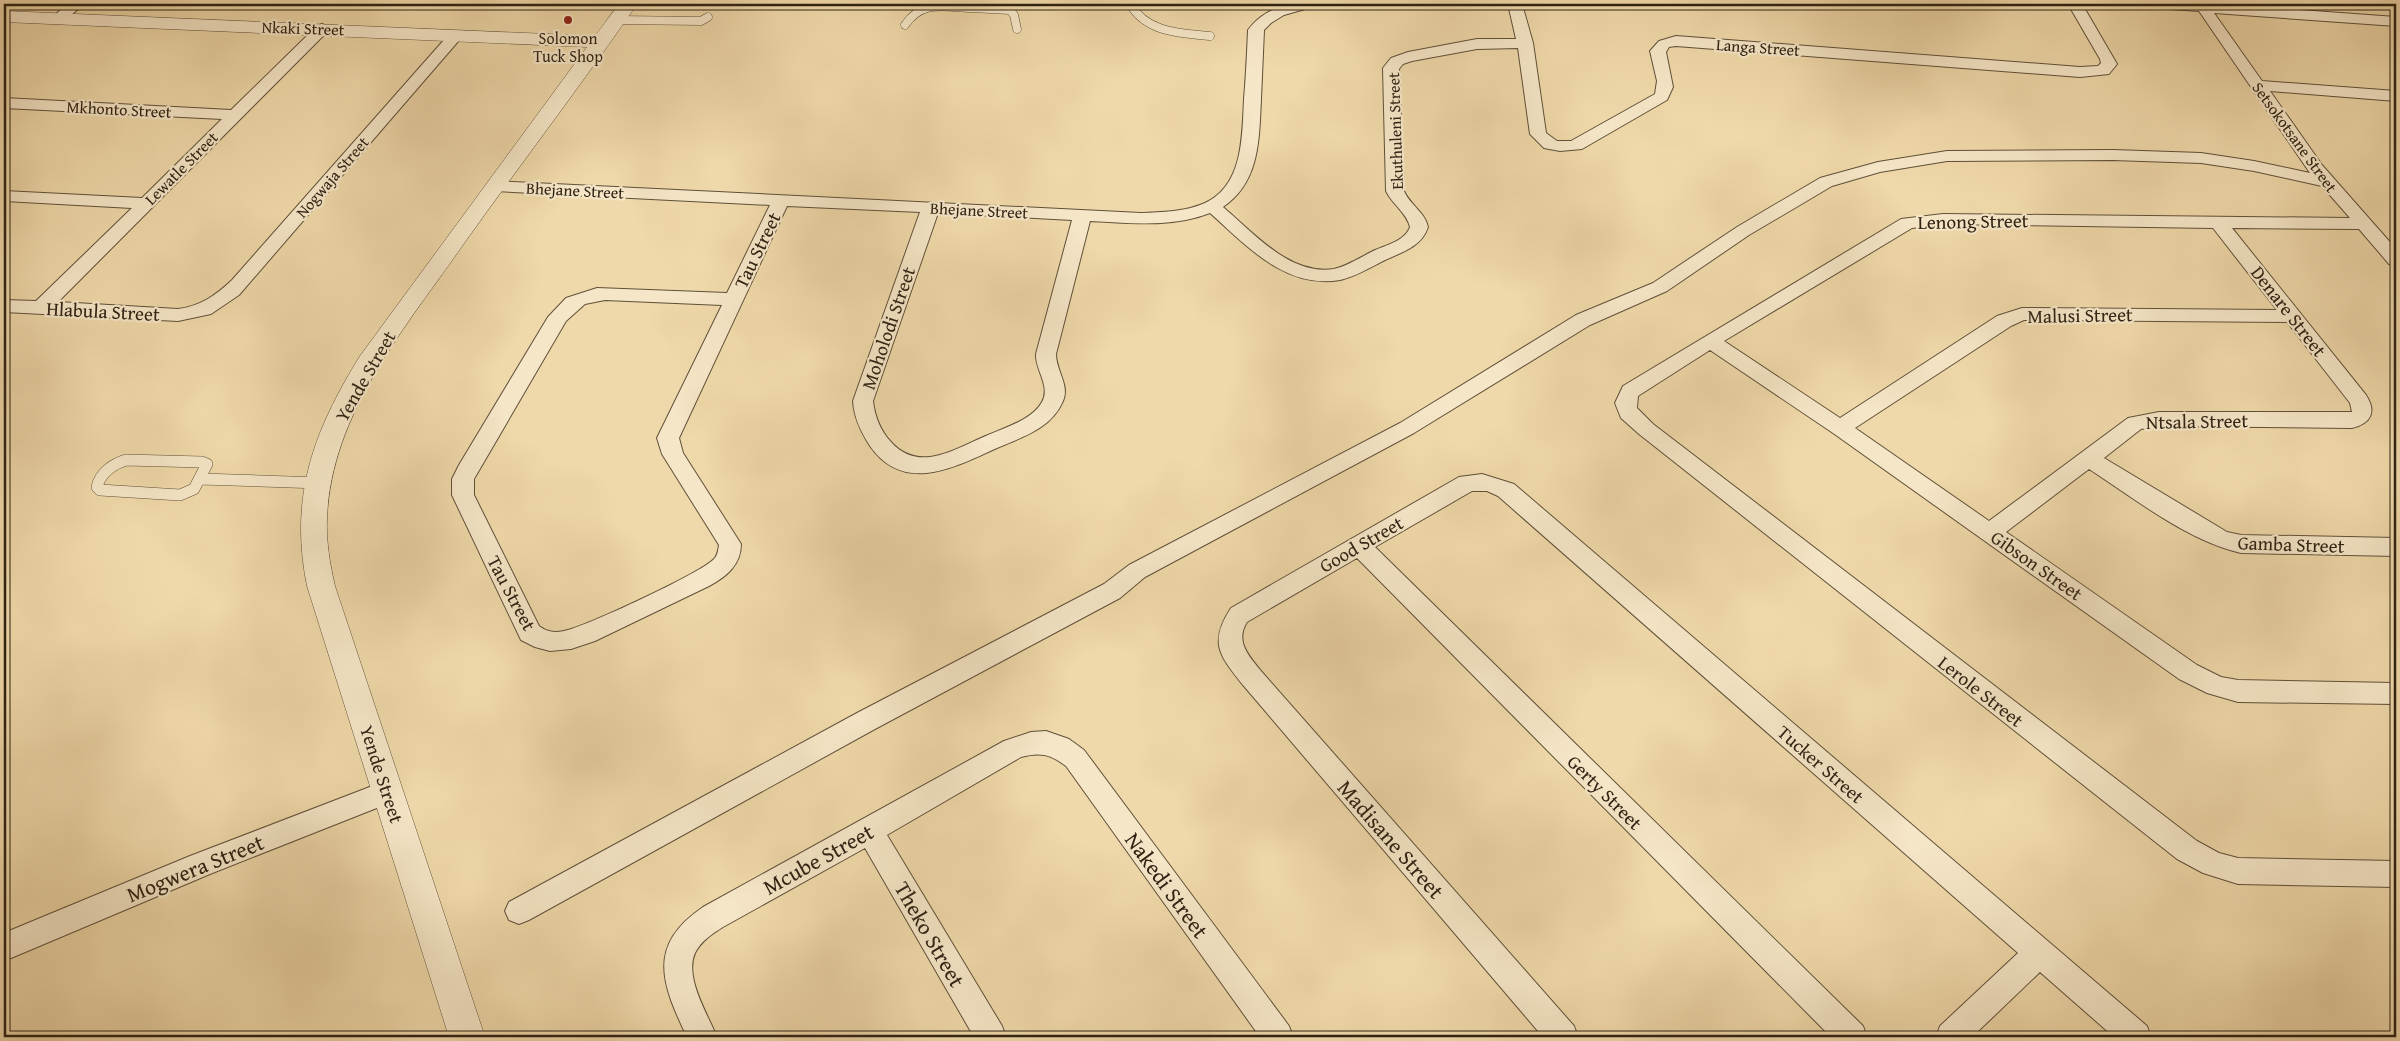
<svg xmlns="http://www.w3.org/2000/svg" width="2400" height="1041" viewBox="0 0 2400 1041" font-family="'Gentium Book Plus',serif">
<rect width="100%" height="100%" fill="#efd8a9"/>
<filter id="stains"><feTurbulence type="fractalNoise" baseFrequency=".004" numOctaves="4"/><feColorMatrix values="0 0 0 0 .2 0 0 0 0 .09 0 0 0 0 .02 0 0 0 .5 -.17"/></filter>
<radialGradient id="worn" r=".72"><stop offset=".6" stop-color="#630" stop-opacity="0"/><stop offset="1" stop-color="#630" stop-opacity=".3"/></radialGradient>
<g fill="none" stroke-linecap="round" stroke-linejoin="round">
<g stroke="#5f5039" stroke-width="9">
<path id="service-far1" d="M1130,4C1147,33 1180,33 1210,36
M971,8L1010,10L1014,15L1017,29
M617,20L701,21L708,17
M905,25C922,0 943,7 971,8L972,4"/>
</g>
<g stroke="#5f5039" stroke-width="12">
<path id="service" d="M126,460L202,462L207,464L194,489L180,495L100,490L97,487C100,473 113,464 126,460Z
M201,479L319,483"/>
</g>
<g stroke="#5f5039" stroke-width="2">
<path id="minor" d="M68,4H84L64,21H54L51,18Z
M1289,4H1314L1312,7L1284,15L1271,23L1264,30C1263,53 1262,76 1261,99C1259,139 1260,182 1223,207C1254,233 1290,276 1334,269C1347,266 1361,257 1373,251C1386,245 1405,241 1410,227C1407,213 1392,204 1386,191L1383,68L1391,58L1408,52L1477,39H1516L1508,4H1522L1533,43L1546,133L1557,141H1571L1655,94L1657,81L1650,51L1659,41L1676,36L2080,67L2098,66L2101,63L2100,59L2068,4H2082L2117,64L2109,74L2080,77L1676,46L1669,47L1666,52L1673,87L1667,100L1582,149L1560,151L1544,148L1530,134L1518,48L1477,49L1412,61L1403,64L1399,69L1404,191C1410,205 1425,212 1428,227C1422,246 1403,252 1385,260C1371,267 1355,277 1340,280C1285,289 1247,246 1210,213C1172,228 1129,223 1090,221L1056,354C1056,371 1070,385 1063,401C1051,429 1022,437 997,448C955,467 904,495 870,446C861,432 854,418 853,401L920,212L787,206L679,438L683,453L741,544C741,565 726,577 709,586L595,641L571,649L550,651L535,647L521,640L452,495V479L459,465L548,317L566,298L597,288L727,293L770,205L495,191L489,190L486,186L489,182L495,181L1141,213C1162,212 1185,212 1205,203C1244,185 1242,135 1244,99C1246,76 1247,53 1248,30C1259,15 1272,9 1289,4ZM938,213L1072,220L1036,354C1035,370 1051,386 1042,402C1032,420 1006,427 988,435C956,448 920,474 891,442C880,430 875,417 873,401ZM605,300L722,305L657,438L662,454L719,545C718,550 718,555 714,559C701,573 585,627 564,631C554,633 547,632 539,626L474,495V479L566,321L585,304Z
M2149,4H2216L2396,17V26L2214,13L2262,81L2396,91V101L2270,91L2322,165L2396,249V266L2389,264L2359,229L2232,228L2366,395C2377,412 2371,423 2352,428L2159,426L2141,429L2104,458L2227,532L2241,535L2396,538V556L2241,553C2188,541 2135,499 2089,469L2006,532L2197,665L2221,677L2238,680L2396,683V704L2238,702L2207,693L2179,679L1833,433L1710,350L1638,396L1637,408L1653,424L2197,841L2219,853L2238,858L2396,861V887L2238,884L2203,873L2177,859L1639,434L1621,418L1615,403L1623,386L1901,219L1943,214L2350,218L2322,186L2254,171L2201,163L2113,160L1947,161L1880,172L1832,186L1749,235L1667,291L1590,325L1414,433L1145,577L1120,598L875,729L529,920L519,924L509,920L505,911L509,902L857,713L1104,584L1129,565L1400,423L1576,315L1653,283L1737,227L1820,178L1878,162L1947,151L2113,150L2201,153L2254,161L2310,173L2199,11L2156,8L2151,7ZM1943,224L2213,228L2277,310L2022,308L1997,316L1840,418L1724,341L1912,228ZM2024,320L2287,322L2350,403L2352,412H2159L2128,418L1989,521L1855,428L2011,326Z
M322,24L327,26L330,29L327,32L58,302L178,309C201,306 216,295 232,280L451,32H461L464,35L461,38L239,295L211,314L178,321L4,312V300L36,301L132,208L4,201V191L142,198L222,119L4,108V98L231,110L317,26Z
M1482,474L1514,484L2147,1026L2151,1037H2114L2040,972L1972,1037H1936L1940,1026L2018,953L1498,496L1487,491H1472L1375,547L1863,1026L1867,1037H1831L1357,558L1247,622C1235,641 1248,655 1261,671L1574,1026L1578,1037H1543L1243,685C1220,656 1208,643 1231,608L1459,477Z
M1046,731L1069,739L1084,750L1289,1026L1293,1037H1260L1066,766C1050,754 1040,752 1021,757L887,835L1002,1026L1006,1037H974L865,848L723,927C712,934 701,941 695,953C684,977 708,1015 717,1037H687C662,984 646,946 703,907L1004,741L1031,732Z
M388,780L397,784L401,792L397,800L210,874L4,961V933L190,856Z"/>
</g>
<g stroke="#5f5039" stroke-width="1">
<path id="tertiary" d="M619,4H637C582,84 522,162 465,242C407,326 331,412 327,519C326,541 330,564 335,586L485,1037H449L307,586C289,497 313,432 360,356L587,47L4,22V11L595,36Z"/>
</g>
<use href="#service-far1" stroke="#f5e6c7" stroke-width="8"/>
<use href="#service" stroke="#f5e6c7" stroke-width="11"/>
<use href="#minor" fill="#f5e6c7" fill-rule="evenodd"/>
<use href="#tertiary" fill="#f5e6c7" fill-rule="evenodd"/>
</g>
<circle fill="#8f2418" stroke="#f5e6c7" stroke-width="2" cx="568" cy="20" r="5"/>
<g text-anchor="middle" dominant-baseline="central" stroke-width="4.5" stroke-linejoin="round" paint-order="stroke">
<g font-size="16" fill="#2f2214" stroke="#f5e6c7">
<text transform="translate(303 28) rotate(2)">Nkaki Street</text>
<text transform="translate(1758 47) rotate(4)">Langa Street</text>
<text transform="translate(119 109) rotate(3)">Mkhonto Street</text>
<text transform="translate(1395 131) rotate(-92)">Ekuthuleni Street</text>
<text transform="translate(2295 137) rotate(54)">Setsokotsane Street</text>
<text transform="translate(181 168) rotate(-45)">Lewatle Street</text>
<text transform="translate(332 177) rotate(-49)">Nogwaja Street</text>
<text transform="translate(575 190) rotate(3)">Bhejane Street</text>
<text transform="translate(979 210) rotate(3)">Bhejane Street</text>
</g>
<g font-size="16" fill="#2f2214" stroke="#f5e6c7">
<text x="568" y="38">Solomon<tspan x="568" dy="18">Tuck Shop</tspan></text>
</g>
<g font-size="19" fill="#2f2214" stroke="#f5e6c7">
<text transform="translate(1973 221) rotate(-1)">Lenong Street</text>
<text transform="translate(757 250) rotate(-64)">Tau Street</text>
<text transform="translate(103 311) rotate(3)">Hlabula Street</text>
<text transform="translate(2289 311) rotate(52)">Denare Street</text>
<text transform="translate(2080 315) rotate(-1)">Malusi Street</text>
<text transform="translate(888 328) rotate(-71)">Moholodi Street</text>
<text transform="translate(365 376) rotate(-60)">Yende Street</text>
<text transform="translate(2197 421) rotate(-1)">Ntsala Street</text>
<text transform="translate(1361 544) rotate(-30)">Good Street</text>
<text transform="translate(2291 544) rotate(2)">Gamba Street</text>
<text transform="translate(2037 565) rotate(35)">Gibson Street</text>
<text transform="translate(512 593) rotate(62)">Tau Street</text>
<text transform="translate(1981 691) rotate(38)">Lerole Street</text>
<text transform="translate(1821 764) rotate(41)">Tucker Street</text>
<text transform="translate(382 774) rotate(72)">Yende Street</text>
<text transform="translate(1605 792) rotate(45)">Gerty Street</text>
</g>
<g font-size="22" fill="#2f2214" stroke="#f5e6c7">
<text transform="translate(1391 839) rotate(49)">Madisane Street</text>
<text transform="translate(818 859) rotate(-29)">Mcube Street</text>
<text transform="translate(195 868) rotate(-22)">Mogwera Street</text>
<text transform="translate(1167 885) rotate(54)">Nakedi Street</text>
<text transform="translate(930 934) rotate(60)">Theko Street</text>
</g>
</g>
<rect width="2400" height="1041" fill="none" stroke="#efd8a9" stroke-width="20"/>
<rect x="5" y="5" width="2390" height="1031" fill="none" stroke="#2f2214" stroke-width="2.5"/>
<rect x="10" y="10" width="2380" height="1021" fill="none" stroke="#2f2214"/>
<rect width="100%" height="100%" filter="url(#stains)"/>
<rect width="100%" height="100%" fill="url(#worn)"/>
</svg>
